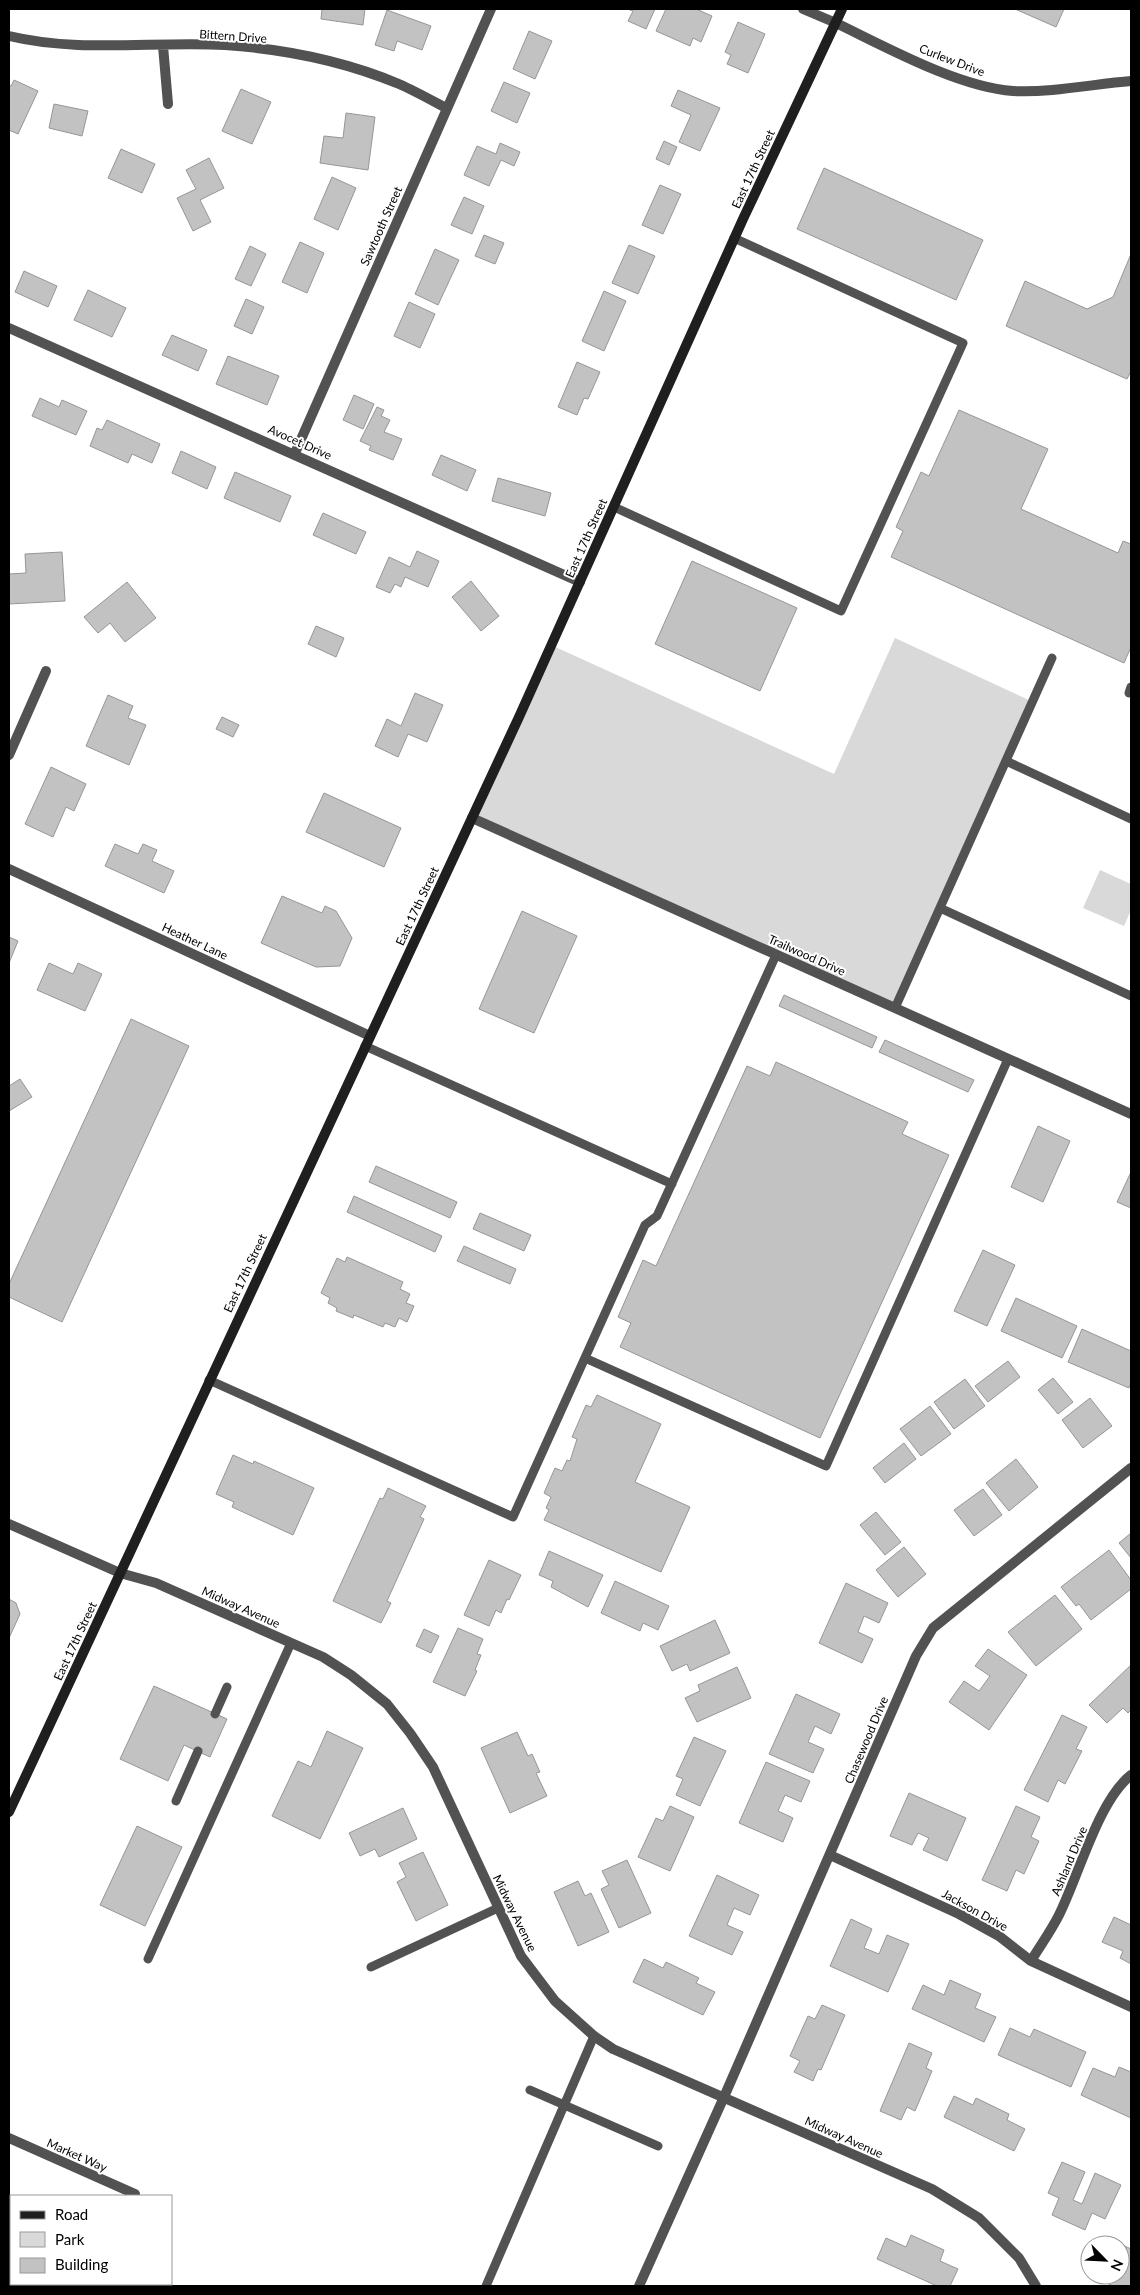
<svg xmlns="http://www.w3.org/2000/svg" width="1140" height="2295" viewBox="0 0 1140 2295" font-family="Lato,sans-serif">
<rect width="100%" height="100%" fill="#fff"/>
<path fill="#d9d9d9" d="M895,638L1033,702L895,1008L472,818L551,645L834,774Z
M1100,870L1131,884V910L1124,926L1083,908Z"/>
<path fill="#c2c2c2" stroke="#969696" d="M322,9H365L363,25L321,19Z
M627,9H655L646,29L628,21L633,11Z
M666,9H696L712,16L701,42L693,38L690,46L656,31Z
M1015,9H1064L1056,27Z
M387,10L431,26L422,50L397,41L394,51L375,45Z
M738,22L765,34L748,73L727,64L731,55L725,52Z
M529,31L552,41L535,79L513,69Z
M14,80L38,91L18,134L9,130V85L11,86Z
M504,82L530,93L517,123L491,111Z
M241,89L271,102L252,144L222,131Z
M678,90L720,108L700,151L679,142L691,115L671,106Z
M54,104L88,111L82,136L49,128Z
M346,113L375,117L368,170L320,163L324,136L343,138Z
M664,141L677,147L669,165L656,159Z
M500,143L520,152L514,166L501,160L489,186L464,175L477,146L496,154Z
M121,149L155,164L142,193L108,178Z
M209,158L224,188L200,200L211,222L193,231L177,198L196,189L186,170Z
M824,168L983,240L956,300L797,229Z
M332,177L356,188L338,230L314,219Z
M660,185L681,194L663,234L642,225Z
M464,197L484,206L472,234L451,225Z
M484,235L504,243L495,264L475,256Z
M300,242L324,253L307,293L282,282Z
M629,245L655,256L638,294L612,283Z
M250,246L266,254L251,286L235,279Z
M435,249L459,260L438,305L415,294Z
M1131,254V371L1127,379L1006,326L1025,281L1087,309L1113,297Z
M24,271L57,286L48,307L15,292Z
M88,290L126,308L112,337L74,320Z
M604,291L626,301L604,351L582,341Z
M246,299L264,307L252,334L234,326Z
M409,302L435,314L420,348L394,336Z
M172,335L207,350L198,371L162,355Z
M228,356L279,376L267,405L216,384Z
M577,362L600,372L588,399L584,398L577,415L558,407Z
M354,395L374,404L363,429L343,420Z
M40,398L59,407L62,400L87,411L76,435L32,416Z
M377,407L384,410L381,416L390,420L384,432L402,439L393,460L369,450L371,446L360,441Z
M959,410L1048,449L1021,509L1118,553L1123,541L1131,544V647L1124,663L891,557L903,531L896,527L921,472L929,476Z
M107,420L160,444L152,463L132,454L128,463L90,446L97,428L102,430Z
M181,451L216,467L207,489L172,473Z
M441,455L476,470L467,491L432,475Z
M235,472L291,496L280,522L224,498Z
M498,478L551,493L545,516L492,501Z
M323,513L366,532L356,554L313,535Z
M417,551L439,561L428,587L405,577L401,587L395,584L390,593L376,587L389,557L410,567Z
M62,552L65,601L9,604V574L26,573L25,554Z
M692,561L797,608L760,691L655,644Z
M471,581L499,616L481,631L452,597Z
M127,582L156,618L125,642L110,623L98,633L84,617Z
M316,626L344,638L336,657L308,644Z
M415,693L443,705L427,742L408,734L398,757L375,746L387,719L401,726Z
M108,695L133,706L128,718L146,725L129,765L86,746Z
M222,717L239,725L233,737L216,729Z
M51,767L86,784L74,811L66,807L53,837L25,824Z
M324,793L401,828L384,867L306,832Z
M115,844L138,854L143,844L157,850L152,861L174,871L164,893L105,866Z
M282,896L322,913L325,906L336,911L352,938L340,966L316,967L261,943Z
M522,911L577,936L534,1033L479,1009Z
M9,937L18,941L9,963Z
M49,963L73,974L78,963L102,974L85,1011L37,990Z
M784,995L877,1037L872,1048L779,1006Z
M131,1019L189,1046L62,1322L9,1297V1284Z
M885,1040L974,1080L968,1092L879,1052Z
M776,1062L908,1122L902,1134L949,1155L820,1438L620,1347L631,1323L618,1317L643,1260L656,1266L747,1066L770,1076Z
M20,1079L32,1097L9,1111V1086Z
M1038,1126L1070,1141L1043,1202L1011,1187Z
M376,1166L457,1202L450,1218L369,1182Z
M1131,1172V1208L1117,1202Z
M354,1196L442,1236L435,1252L347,1212Z
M480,1213L531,1235L524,1251L473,1229Z
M464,1246L516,1269L510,1284L457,1261Z
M983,1250L1015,1265L987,1326L954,1311Z
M347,1257L403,1282L400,1289L410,1294L406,1303L414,1306L407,1322L399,1318L395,1327L385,1323L383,1327L354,1315L353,1318L336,1311L337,1308L328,1303L330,1298L321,1293L337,1258L345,1262Z
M1016,1298L1077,1326L1062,1358L1001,1331Z
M1082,1329L1131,1351V1382L1129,1388L1068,1362Z
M1008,1361L1020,1377L988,1402L975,1386Z
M1053,1378L1073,1402L1058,1414L1038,1390Z
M965,1379L985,1406L954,1429L934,1402Z
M597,1395L661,1424L635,1482L690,1507L661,1572L544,1520L549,1510L546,1508L551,1497L544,1493L555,1468L562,1471L567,1460L570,1461L577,1439L572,1437L586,1405L591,1407Z
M1090,1398L1112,1426L1083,1448L1062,1420Z
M930,1406L951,1434L921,1456L900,1429Z
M904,1443L916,1459L885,1483L873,1468Z
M233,1455L253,1464L254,1461L314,1488L293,1535L232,1507L234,1502L216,1494Z
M1016,1459L1038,1487L1009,1511L986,1483Z
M388,1488L426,1506L420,1517L424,1519L387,1601L391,1603L381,1623L333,1601L380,1498L383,1499Z
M983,1489L1002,1515L974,1536L954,1510Z
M876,1512L901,1542L885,1555L860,1525Z
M1131,1533V1558L1119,1543Z
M904,1547L926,1574L898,1597L876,1570Z
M1109,1550L1131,1580V1589L1091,1620L1079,1604L1076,1606L1061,1587Z
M549,1551L603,1575L588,1607L551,1587L553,1581L539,1575Z
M489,1560L521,1575L509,1600L507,1599L501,1613L496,1610L489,1626L464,1615Z
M615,1581L669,1606L658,1630L643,1623L640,1631L601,1613Z
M846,1583L888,1603L879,1623L864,1616L858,1632L873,1639L862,1663L819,1643Z
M1055,1595L1082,1629L1036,1666L1008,1632Z
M9,1599L16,1603L20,1614L9,1638Z
M715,1620L730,1653L690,1671L687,1664L672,1671L660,1646Z
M458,1628L483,1639L477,1654L481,1655L475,1670L477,1671L465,1696L433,1682Z
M424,1629L439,1636L431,1653L416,1646Z
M988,1649L1027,1675L989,1730L949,1702L964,1681L979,1691L990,1676L975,1666Z
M1131,1665V1710L1128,1713L1123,1708L1107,1723L1089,1705Z
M737,1667L751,1698L697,1722L685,1698L700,1691L698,1685Z
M154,1686L227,1719L210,1757L184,1745L168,1781L120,1759Z
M796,1694L840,1714L831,1734L815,1726L808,1742L824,1749L813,1773L769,1754Z
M1062,1715L1087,1727L1076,1749L1082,1751L1065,1784L1058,1780L1048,1802L1024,1790Z
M327,1731L363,1748L320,1839L272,1816L298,1761L311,1767Z
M517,1732L528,1756L532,1754L540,1772L536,1773L547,1796L510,1813L481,1748Z
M694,1737L726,1751L700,1806L676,1795L683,1779L676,1776Z
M766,1762L810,1781L801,1802L785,1795L778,1811L793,1818L783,1842L739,1823Z
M909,1793L966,1818L947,1861L923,1850L929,1838L918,1833L912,1845L890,1836Z
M670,1806L694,1817L670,1871L638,1857L656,1818L663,1821Z
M1016,1806L1040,1817L1031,1837L1039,1841L1024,1874L1016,1870L1007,1891L982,1880Z
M403,1808L417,1839L379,1857L375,1849L360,1856L349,1833Z
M137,1826L182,1847L145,1926L100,1905Z
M423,1852L448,1905L416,1921L397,1882L406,1877L399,1863Z
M627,1860L651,1913L619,1928L601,1889L609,1885L602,1871Z
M717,1875L759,1895L750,1915L734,1908L727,1925L743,1932L732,1955L689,1936Z
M578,1881L585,1896L591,1893L609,1932L578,1946L554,1892Z
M1114,1917L1131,1925V1964L1120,1958L1123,1951L1102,1942Z
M851,1919L872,1929L864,1948L879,1954L887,1935L909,1944L888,1992L830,1966Z
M644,1959L663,1968L666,1962L699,1978L696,1983L715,1992L703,2015L633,1982Z
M950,1980L981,1994L975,2008L996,2017L984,2042L912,2009L923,1985L944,1995Z
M822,2005L845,2015L821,2070L818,2069L813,2081L794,2072L800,2061L790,2056L808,2016L815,2019Z
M1010,2028L1030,2037L1034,2029L1086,2052L1071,2087L998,2055Z
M909,2043L932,2053L926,2068L932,2071L915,2111L907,2107L901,2120L880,2111Z
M1119,2067L1131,2072V2118L1081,2095L1093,2068L1115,2077Z
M954,2096L973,2105L976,2098L1009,2114L1007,2120L1025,2129L1014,2151L944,2117Z
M1062,2162L1085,2172L1073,2200L1082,2204L1095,2173L1121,2185L1105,2219L1092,2213L1085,2230L1052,2215L1059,2198L1048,2193Z
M911,2235L944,2250L940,2261L958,2269L950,2286H937L877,2259L886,2238L906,2247Z
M1108,2238L1131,2249V2286H1113L1091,2276L1120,2275V2245H1105Z
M9,2245L11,2246V2284H56L55,2286H9Z"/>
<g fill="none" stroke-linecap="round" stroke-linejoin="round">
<path stroke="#525252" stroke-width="9" d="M614,507L841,611L954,363L963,343L734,238
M1129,693L1131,687
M1006,761L1131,819
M940,908L1131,996
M895,1008L1052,658
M365,1046L672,1184
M585,1358L826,1466L1008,1059
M209,1380L513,1517L645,1225L657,1216L776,955
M215,1714L227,1687
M176,1801L198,1751
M148,1959L291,1643
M371,1967L498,1908
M530,2090L658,2146
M486,2286L594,2036"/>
<path stroke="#525252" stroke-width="10" d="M803,9L836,23
M9,36C80,53 153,41 225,45C284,49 344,61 399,84C415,91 431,100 446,108
M163,46L168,104
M9,328L580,582
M295,453L491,9
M9,755L46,671
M472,818L1131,1114
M9,869L370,1036
M830,1855L959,1914L999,1936L1031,1961L1131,2007
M1031,1961C1040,1946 1051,1931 1059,1915C1079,1875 1098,1801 1131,1775
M9,2138L135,2194
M639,2286L724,2097"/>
<path stroke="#525252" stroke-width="10" d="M836,23C886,47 958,87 1013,91C1051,93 1094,84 1131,81
M9,1524L120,1573L156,1583L323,1657L351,1675L387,1704L410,1733L433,1767L521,1956L555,2001L594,2036L613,2049L932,2189L979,2218L1019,2258L1036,2286
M724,2097L916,1656L933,1628L1131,1468"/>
<path stroke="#1f1f1f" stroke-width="10" d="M9,1812L519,717L743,219L842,9"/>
</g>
<g text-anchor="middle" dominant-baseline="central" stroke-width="4" stroke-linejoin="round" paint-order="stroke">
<g font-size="12" fill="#000" stroke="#fff">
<text transform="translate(233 36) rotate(4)">Bittern Drive</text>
<text transform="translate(952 60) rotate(21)">Curlew Drive</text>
<text transform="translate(753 169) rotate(-65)">East 17th Street</text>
<text transform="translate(381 226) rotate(-66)">Sawtooth Street</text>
<text transform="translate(300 442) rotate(24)">Avocet Drive</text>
<text transform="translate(586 538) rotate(-66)">East 17th Street</text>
<text transform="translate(417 906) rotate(-65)">East 17th Street</text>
<text transform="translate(195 941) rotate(25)">Heather Lane</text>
<text transform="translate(807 955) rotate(24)">Trailwood Drive</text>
<text transform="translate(245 1273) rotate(-65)">East 17th Street</text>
<text transform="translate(241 1607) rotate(24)">Midway Avenue</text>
<text transform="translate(75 1641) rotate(-65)">East 17th Street</text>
<text transform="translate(866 1740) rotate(-67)">Chasewood Drive</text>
<text transform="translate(1069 1861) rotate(-67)">Ashland Drive</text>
<text transform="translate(975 1910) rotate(29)">Jackson Drive</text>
<text transform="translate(515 1913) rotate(64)">Midway Avenue</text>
<text transform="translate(844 2137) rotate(24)">Midway Avenue</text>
<text transform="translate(77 2155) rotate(24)">Market Way</text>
</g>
</g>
<rect width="1140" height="2295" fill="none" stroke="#000000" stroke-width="20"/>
<rect x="10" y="2195" width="162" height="90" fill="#ffffff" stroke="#999999"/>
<rect x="20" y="2211" width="25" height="8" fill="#1f1f1f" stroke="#999999"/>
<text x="55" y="2220" font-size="15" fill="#000000">Road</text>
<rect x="20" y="2232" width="25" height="15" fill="#d9d9d9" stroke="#999999"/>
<text x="55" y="2245" font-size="15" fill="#000000">Park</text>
<rect x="20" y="2258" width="25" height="15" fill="#c2c2c2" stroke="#999999"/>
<text x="55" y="2270" font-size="15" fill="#000000">Building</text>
<g transform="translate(1105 2260) rotate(114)"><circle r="24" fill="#ffffff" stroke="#999999"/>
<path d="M0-4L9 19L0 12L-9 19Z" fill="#000000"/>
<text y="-8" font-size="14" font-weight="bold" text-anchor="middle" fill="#000000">N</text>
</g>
</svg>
